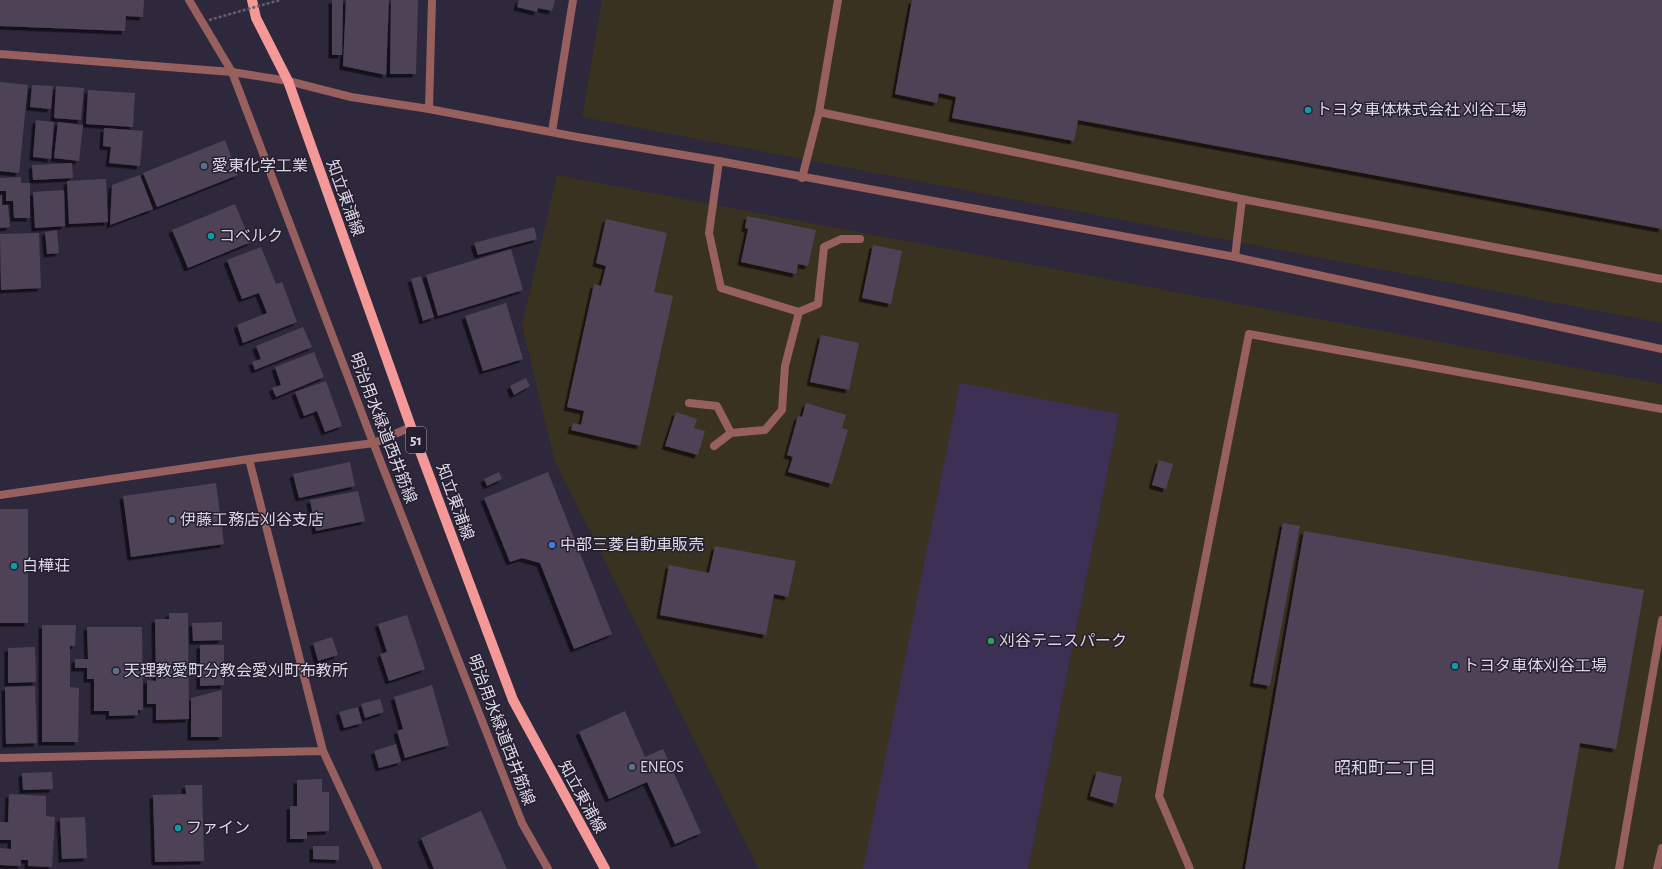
<svg xmlns="http://www.w3.org/2000/svg" width="1662" height="869" viewBox="0 0 1662 869" font-family="'Alegreya Sans','Noto Sans JP',sans-serif">
<defs>
<filter id="shadow"><feDropShadow dx="-3.5" dy="3.5" stdDeviation="0" flood-color="#0009"/></filter>
</defs>
<rect width="100%" height="100%" fill="#2d283b"/>
<path fill="#393221" d="M602,0H1662V323L582,117Z
M557,175L1662,384V869H759L554,459L522,325Z"/>
<path fill="#3c3154" d="M960,383L1119,414L1028,869H863Z"/>
<path fill="#4e4356" filter="url(#shadow)" d="M0,0H144L143,17L126,16L125,31L0,26Z
M332,0H343L342,55H332Z
M346,0H389L386,75L343,66Z
M391,0H418L416,74H390Z
M519,0H555L552,11L538,8L537,12L517,7Z
M912,0H1662V229L1078,120L1074,141L952,118L956,97L939,93L937,103L895,94Z
M0,82L28,85L19,173L0,171Z
M32,85L53,86L51,109L30,107Z
M56,86L84,88L81,120L54,118Z
M88,90L135,93L133,127L86,124Z
M36,120L54,122L51,159L33,157Z
M58,122L83,125L79,161L54,158Z
M104,128L143,131L140,166L109,163L111,147L103,146Z
M225,140L238,175L157,207L143,173Z
M72,163L73,178L33,180L32,165Z
M140,175L153,209L110,225L112,185Z
M21,177V183H30V218H14L13,201H6V191H0V178Z
M106,179L108,222L69,224L67,181Z
M64,190L65,226L35,228L33,192Z
M2,195V205H8L10,227L0,228V196Z
M235,204L251,242L188,268L172,230Z
M747,216L816,230L808,266L798,264L796,274L741,262L748,229L745,228Z
M606,219L667,233L654,292L673,296L640,446L571,430L573,423L581,425L584,411L567,407L594,284L601,286L606,266L596,263Z
M534,227L537,239L478,255L474,243Z
M57,230L59,253L47,254L45,232Z
M39,233L41,288L1,290L0,234Z
M873,245L902,251L891,304L862,298Z
M261,247L276,284L282,282L297,322L243,343L237,325L267,313L259,293L242,299L227,260Z
M511,249L523,290L438,316L426,275Z
M421,276L434,317L423,321L411,279Z
M506,303L523,359L483,371L465,316Z
M303,327L312,347L255,370L252,362L261,359L256,346Z
M821,335L859,343L849,390L810,382Z
M314,352L324,377L276,397L272,388L281,385L275,367Z
M526,378L530,386L514,395L510,386Z
M326,381L342,426L325,432L317,411L304,416L295,392Z
M806,403L846,415L842,428L848,430L832,484L788,472L793,457L787,455L798,416L802,417Z
M676,412L697,419L694,428L705,431L698,455L665,446Z
M1159,460L1173,464L1166,489L1152,485Z
M350,462L355,486L299,498L293,474Z
M499,472L502,479L487,486L484,479Z
M548,472L612,634L574,649L540,563L522,558L510,562L484,498Z
M216,483L224,544L131,557L123,496Z
M358,491L365,521L316,531L310,500Z
M0,509H28V623H0Z
M1283,523L1300,526L1270,686L1253,683Z
M1304,531L1644,590L1616,749L1580,743L1558,869H1245Z
M715,546L796,561L788,597L774,594L766,635L660,615L669,565L709,573Z
M169,613H188L189,719L156,720V704H147V680L156,681L155,619H169Z
M407,615L425,669L389,681L380,654L387,652L378,624Z
M222,622V640L193,641L192,623Z
M42,625H76L75,646H70V687L79,688L78,742H42Z
M87,627H142L143,710H138V715L109,716V711H94V679H87V668H75V659H88Z
M332,637L338,655L318,661L313,643Z
M200,645H224V685L200,686Z
M35,647L36,682L8,683V648Z
M432,685L449,745L405,758L397,731L403,729L394,697Z
M35,686L37,743L6,744L5,687Z
M222,690V737H191V698Z
M380,699L384,712L365,718L361,704Z
M358,707L362,723L344,728L339,712Z
M625,711L645,757L663,749L701,833L675,844L647,782L609,799L579,732Z
M396,744L401,762L379,768L374,751Z
M1097,771L1122,777L1116,804L1090,796Z
M52,772L53,789L23,790L22,773Z
M322,779V792H329V831L307,832V839H290V806H297V780Z
M185,785H202L204,861L155,862L153,795L186,794Z
M9,794L46,796V816L55,817L52,867L28,866V860H21V866L0,865V848L11,849V840H0V822H8Z
M481,811L507,869H434L421,838Z
M85,817L87,858L62,859L60,818Z
M313,846H339V860L313,859Z"/>
<g fill="none" stroke-linecap="round" stroke-linejoin="round">
<path stroke="#975f5e" stroke-width="8" d="M819,112L1242,199L1662,279
M802,178L819,112L838,0
M1235,257L1242,199
M799,312L818,304L824,247L841,239H860
M689,403L717,406L731,433L765,430L782,410L785,366L799,312L721,288L709,233L719,161
M714,446L731,433
M1190,869L1159,796L1249,334L1662,409
M1619,869L1662,620
M1657,869L1662,848"/>
<path stroke="#975f5e" stroke-width="8" d="M189,0L232,72L369,432L522,823L548,869"/>
<path stroke="#975f5e" stroke-width="8" d="M0,54L232,72L288,81L351,97L429,109L577,137L719,161L1235,257L1662,349
M429,109L432,0
M552,132L573,0
M249,459L323,751L378,869
M0,495L249,459L374,443L411,427
M0,758L323,751"/>
<path stroke="#f49997" stroke-width="10" d="M252,0L256,18L288,81L411,427L513,700L605,869"/>
<path stroke="#646071" stroke-width="2.5" stroke-dasharray="3 2" stroke-linecap="butt" d="M209,20L280,0"/>
</g>
<g fill="#0f9aa8" stroke="#241e30" stroke-width="1.5">
<circle cx="1308" cy="110" r="4"/>
<circle cx="211" cy="236" r="4"/>
<circle cx="14" cy="566" r="4"/>
<circle cx="1455" cy="666" r="4"/>
<circle cx="178" cy="828" r="4"/>
</g>
<g fill="#5c6f8a" stroke="#241e30" stroke-width="1.5">
<circle cx="204" cy="166" r="4"/>
<circle cx="172" cy="520" r="4"/>
<circle cx="116" cy="671" r="4"/>
<circle cx="632" cy="767" r="4"/>
</g>
<circle fill="#3f7fe0" stroke="#241e30" stroke-width="1.5" cx="552" cy="545" r="4"/>
<circle fill="#2e9e5b" stroke="#241e30" stroke-width="1.5" cx="991" cy="641" r="4"/>
<g text-anchor="middle" dominant-baseline="central" stroke-width="3" stroke-linejoin="round" paint-order="stroke">
<rect fill="#241e30" stroke="#a4a0ae" stroke-width="1" x="406" y="427" width="20" height="26" rx="3"/>
<g font-size="15" font-weight="bold" fill="#dbd8e4">
<text x="416" y="440">51</text>
</g>
<g font-size="16" fill="#dbd8e4" stroke="#241e30" text-anchor="start">
<text x="1316" y="110">トヨタ車体株式会社 刈谷工場</text>
<text x="212" y="166">愛東化学工業</text>
<text x="219" y="236">コベルク</text>
<text x="180" y="520">伊藤工務店刈谷支店</text>
<text x="560" y="545">中部三菱自動車販売</text>
<text x="22" y="566">白樺荘</text>
<text x="999" y="641">刈谷テニスパーク</text>
<text x="1463" y="666">トヨタ車体刈谷工場</text>
<text x="124" y="671">天理教愛町分教会愛刈町布教所</text>
<text x="640" y="767">ENEOS</text>
<text x="186" y="828">ファイン</text>
</g>
<g font-size="16" fill="#dbd8e4" stroke="#241e30">
<text transform="translate(345 198) rotate(70)">知立東浦線</text>
<text transform="translate(383 428) rotate(69)">明治用水緑道西井筋線</text>
<text transform="translate(455 502) rotate(70)">知立東浦線</text>
<text transform="translate(501 730) rotate(69)">明治用水緑道西井筋線</text>
<text transform="translate(582 797) rotate(61)">知立東浦線</text>
</g>
<g font-size="17" fill="#dbd8e4" stroke="#241e30">
<text x="1385" y="768">昭和町二丁目</text>
</g>
</g>
</svg>
